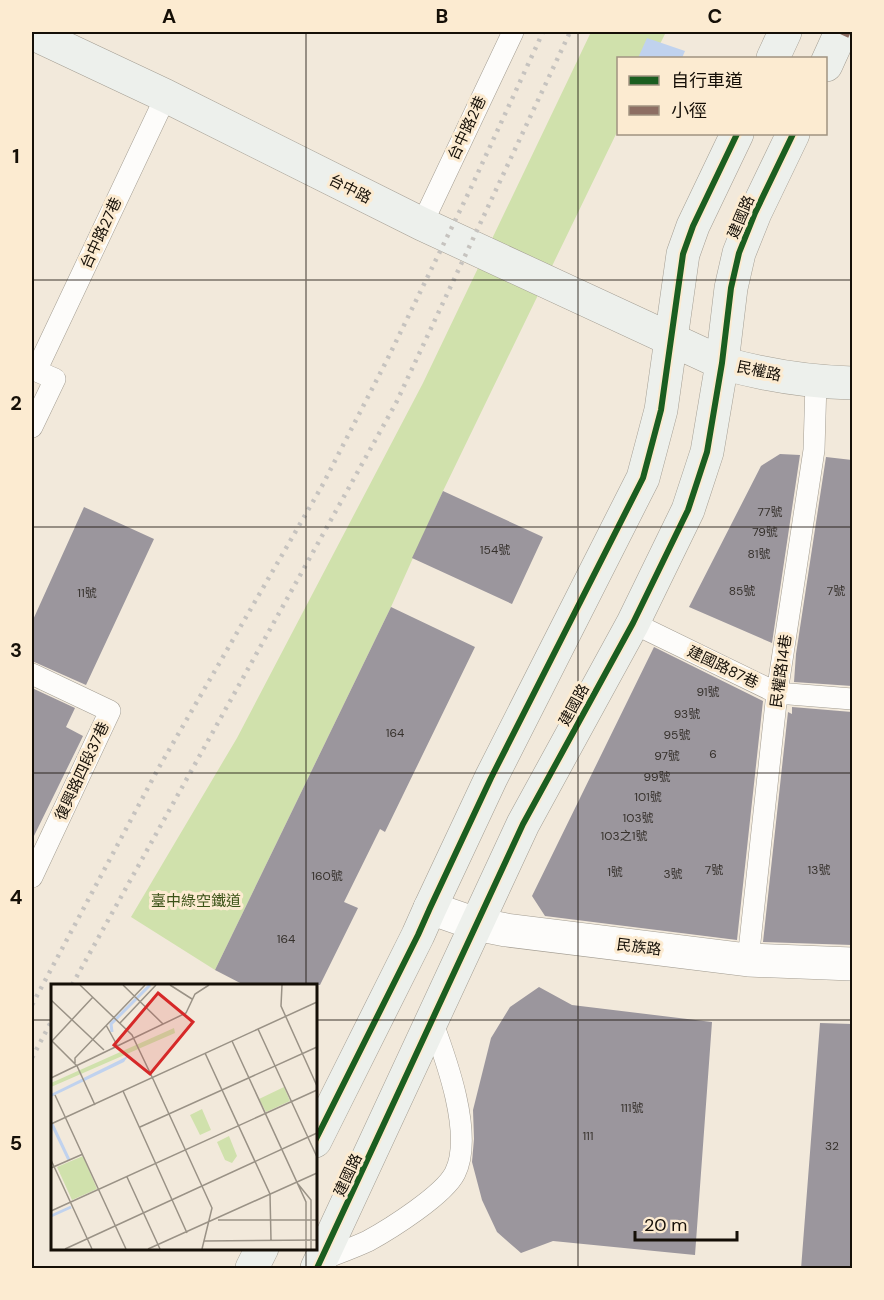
<svg xmlns="http://www.w3.org/2000/svg" width="884" height="1300" viewBox="0 0 884 1300" font-family="'DM Sans','Noto Sans TC',sans-serif">
<rect width="100%" height="100%" fill="#f2e9db"/>
<path fill="#d0e1ac" d="M591,32H666L653,58H618V130L443,491L391,607L215,970L131,917L237,738L423,383Z"/>
<path fill="#c0d2ee" d="M647,38L685,51L682,58H638Z"/>
<path fill="#9b969d" d="M780,454L800,455L772,643L689,607L761,466Z
M826,457L852,460V686L794,682L796,654Z
M443,491L543,537L512,604L412,558Z
M84,507L154,539L86,685L32,661V622Z
M391,607L475,647L385,832L380,829L344,902L358,908L320,985H244L215,970Z
M654,647L763,701L737,940L545,916L532,896Z
M32,688L75,708L66,727L83,736L32,840Z
M792,707L852,712V945L763,942L788,712L792,714Z
M539,987L572,1005L712,1022L695,1255L553,1241L521,1253L497,1232L482,1200L472,1162L474,1139L473,1110L491,1038L510,1007Z
M820,1023L852,1024V1269H801Z"/>
<g fill="none" stroke-linecap="round" stroke-linejoin="round">
<g stroke="#a39d92" stroke-width="22">
<path id="lane" d="M422,224L513,32
M32,369L55,379L32,427
M36,371L166,96
M633,623L777,693L852,699
M32,674L110,711L32,877
M748,960L777,693L814,450L816,382
M321,1260C336,1254 353,1248 368,1241C390,1229 444,1195 455,1173C474,1135 446,1059 432,1021"/>
</g>
<g stroke="#a39d92" stroke-width="34">
<path id="street" d="M430,908L476,924L506,930L748,960L852,964"/>
</g>
<g stroke="#a39d92" stroke-width="34">
<path id="secondary" d="M32,33L166,96L422,224L722,363C765,375 808,382 852,383
M773,58L785,32
M826,65L841,32
M315,1141L418,935L430,908L491,778L643,478L661,410L683,254L693,226L737,134
M252,1268L262,1248
M317,1268L523,824L633,623L688,510L707,452L722,363L731,288L739,253L755,213L793,134"/>
</g>
<use href="#lane" stroke="#fdfcfa" stroke-width="21"/>
<use href="#street" stroke="#fdfcfa" stroke-width="33"/>
<use href="#secondary" stroke="#edf0ec" stroke-width="33"/>
<path stroke="#c6c3bf" stroke-width="4.5" stroke-dasharray="3 6" stroke-linecap="butt" d="M72,985L396,403L570,32
M32,1005L158,769L322,486L387,360L469,192L543,32
M32,1058L52,1020"/>
<path stroke="#8d6e63" stroke-width="4.5" stroke-dasharray="9 4.5" stroke-linecap="butt" d="M841,32L852,37"/>
<g stroke="#fcebd1" stroke-width="10">
<path id="cycleway" d="M315,1141L418,935L430,908L491,778L643,478L661,410L683,254L693,226L737,134
M317,1268L523,824L633,623L688,510L707,452L722,363L731,288L739,253L755,213L793,134"/>
</g>
<use href="#cycleway" stroke="#1b5e20" stroke-width="6"/>
</g>
<path fill="none" stroke="#150f07" stroke-width="1.5" stroke-opacity="0.55" d="M306,32V985M578,32V1268M32,280H852M32,527H852M32,773H852M32,1020H52M315,1020H852M306,1248V1268"/>
<g text-anchor="middle" dominant-baseline="central" stroke-width="6" stroke-linejoin="round" paint-order="stroke">
<g font-size="12" fill="#36312c">
<text x="770" y="512">77號</text>
<text x="765" y="532">79號</text>
<text x="495" y="550">154號</text>
<text x="759" y="554">81號</text>
<text x="742" y="591">85號</text>
<text x="836" y="591">7號</text>
<text x="87" y="593">11號</text>
<text x="708" y="692">91號</text>
<text x="687" y="714">93號</text>
<text x="395" y="733">164</text>
<text x="677" y="735">95號</text>
<text x="713" y="754">6</text>
<text x="667" y="756">97號</text>
<text x="657" y="777">99號</text>
<text x="648" y="797">101號</text>
<text x="638" y="818">103號</text>
<text x="624" y="836">103之1號</text>
<text x="714" y="870">7號</text>
<text x="819" y="870">13號</text>
<text x="615" y="872">1號</text>
<text x="673" y="874">3號</text>
<text x="327" y="876">160號</text>
<text x="286" y="939">164</text>
<text x="632" y="1108">111號</text>
<text x="588" y="1136">111</text>
<text x="832" y="1146">32</text>
</g>
<g font-size="15" fill="#150f07" stroke="#fcebd1">
<text transform="translate(467 128) rotate(-65)">台中路2巷</text>
<text transform="translate(350 189) rotate(27)">台中路</text>
<text transform="translate(741 217) rotate(-67)">建國路</text>
<text transform="translate(101 233) rotate(-65)">台中路27巷</text>
<text transform="translate(759 371) rotate(12)">民權路</text>
<text transform="translate(723 667) rotate(26)">建國路87巷</text>
<text transform="translate(781 671) rotate(-82)">民權路14巷</text>
<text transform="translate(574 705) rotate(-61)">建國路</text>
<text transform="translate(82 771) rotate(-65)">復興路四段37巷</text>
<text transform="translate(639 947) rotate(7)">民族路</text>
<text transform="translate(348 1175) rotate(-65)">建國路</text>
</g>
<g font-size="15" fill="#3c5318" stroke="#fcebd1">
<text x="196" y="901">臺中綠空鐵道</text>
</g>
</g>
<g transform="translate(51 984)">
<rect width="266" height="266" fill="#f2e9db"/>
<path d="M123,44L124,49L0,103V99ZM233,103L239,117L215,128L208,115ZM151,125L160,146L149,151L139,131ZM178,152L186,172L181,179L174,176L166,158ZM32,172L46,205L21,216L6,183Z" fill="#d0e1ac"/>
<path d="M77,72L73,78L0,113V110Z" fill="#c0d2ee"/>
<path fill="none" stroke="#c0d2ee" stroke-width="3" d="M61,48L60,40L99,1M0,138L18,176M0,232L20,223"/>
<path fill="none" stroke="#9a9286" stroke-width="1.5" d="M29,1L81,51L102,95M72,1L112,40M119,1L141,15M231,1L230,22L266,102M0,16L53,66M69,39L105,1M55,41L66,61M207,45L266,173M83,54L135,29L144,10L158,1M0,56L26,82L44,121M1,57L42,13M181,57L255,218V265M154,69L219,210L220,256M24,79V74L94,1M0,94L83,54M102,95L161,224L151,265M72,107L136,249M4,111L75,265M0,140L266,18M89,143L266,63M0,176L41,265M0,184L32,170M76,193L109,265M247,200L260,216V265M0,227L266,106M167,236H266M153,257L266,256M14,265L266,149M97,265L266,189"/>
<path fill="#d62828" fill-opacity="0.15" stroke="#d62828" stroke-width="3" d="M107,9L142,38L99,90L63,61Z"/>
<rect width="266" height="266" fill="none" stroke="#150f07" stroke-width="3"/>
</g>
<rect width="884" height="1300" fill="none" stroke="#fcebd1" stroke-width="66"/>
<rect x="617" y="57" width="210" height="78" fill="#fcebd1" stroke="#a09380" stroke-width="1.5"/>
<rect x="629" y="76" width="30" height="9" fill="#1b5e20" stroke="#a09380" stroke-width="1.5"/>
<text x="671" y="87" font-size="18" fill="#150f07">自行車道</text>
<rect x="629" y="106" width="30" height="9" fill="#8d6e63" stroke="#a09380" stroke-width="1.5"/>
<text x="671" y="117" font-size="18" fill="#150f07">小徑</text>
<path d="M635 1231v9h102v-9" fill="none" stroke="#150f07" stroke-width="3"/>
<text x="644" y="1231" font-size="18" fill="#150f07" stroke="#fcebd1" stroke-width="4.5" paint-order="stroke">20 m</text>
<rect x="33" y="33" width="818" height="1234" fill="none" stroke="#150f07" stroke-width="2"/>
<g font-size="20" text-anchor="middle" font-weight="bold" fill="#150f07">
<text x="169" y="23">A</text>
<text x="442" y="23">B</text>
<text x="715" y="23">C</text>
<text x="16" y="163">1</text>
<text x="16" y="410">2</text>
<text x="16" y="657">3</text>
<text x="16" y="904">4</text>
<text x="16" y="1150">5</text>
</g>
</svg>
